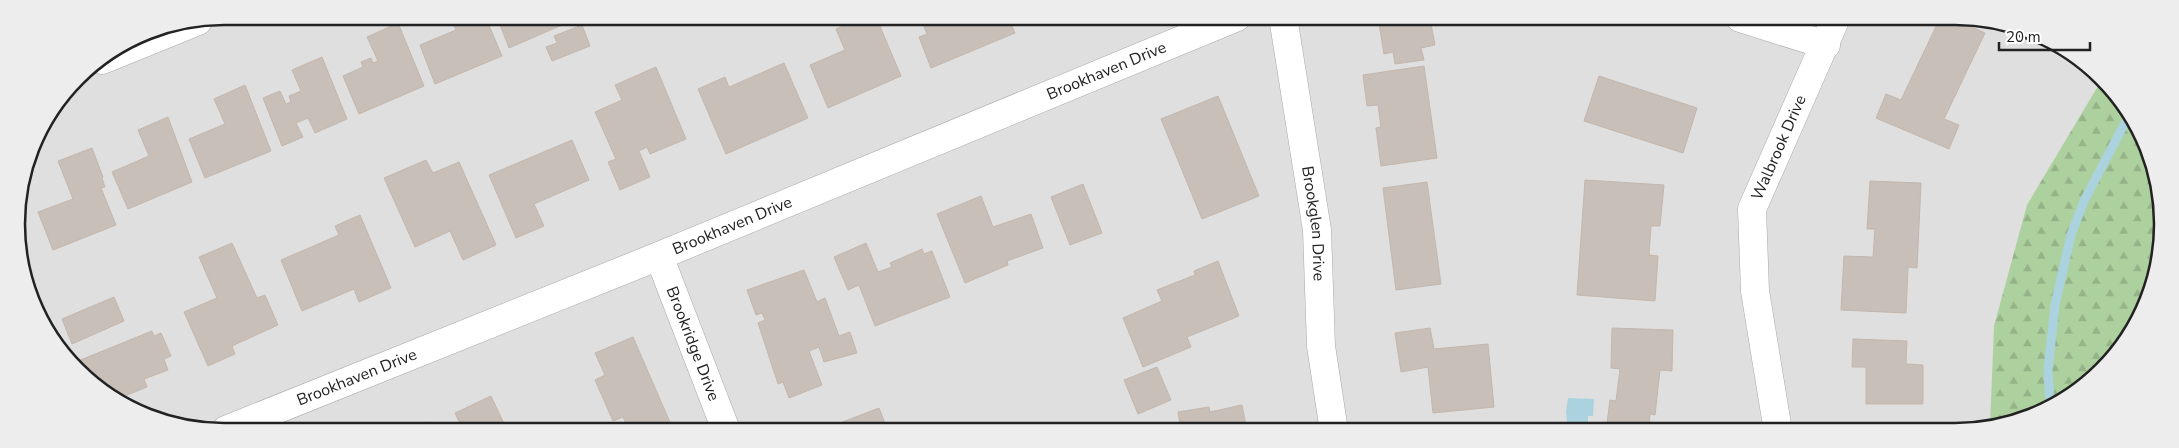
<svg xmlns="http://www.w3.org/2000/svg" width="2179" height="448" viewBox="0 0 2179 448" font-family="'Nunito Sans',sans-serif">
<defs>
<pattern id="forest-firs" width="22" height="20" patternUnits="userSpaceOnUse" patternTransform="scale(1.25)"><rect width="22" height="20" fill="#add19e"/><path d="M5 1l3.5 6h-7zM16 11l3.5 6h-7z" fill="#95b388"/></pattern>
</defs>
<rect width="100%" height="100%" fill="#f2efe9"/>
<path fill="#e0dfdf" d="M224,16L1982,18L2059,44L2120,97L2156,170L2161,251L2141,316L2102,371L2035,416L1969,431L197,430L132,410L68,361L27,291L17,211L32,144L77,77L145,32Z"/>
<path fill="url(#forest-firs)" d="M2101,81L2120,97L2156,170L2161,251L2141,316L2102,371L2035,416L1990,426L1994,326L2027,205Z"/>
<path fill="#aad3df" d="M1568,398L1594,399L1593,416H1588V431H1568L1566,411Z"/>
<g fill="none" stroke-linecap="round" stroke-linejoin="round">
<path stroke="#aad3df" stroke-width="9" d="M2050,406L2048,370L2055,305L2071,235L2084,201L2129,115"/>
</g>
<path fill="#c7bfb8" stroke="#c4b6ab" d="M450,16L487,17L490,22L488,23L502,56L435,84L420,45L456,30Z
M497,17H562V25L509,48Z
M865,17H876L901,76L828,108L810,65L845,50L836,29Z
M920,17H1008L1015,33L931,68L919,37L927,34Z
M1031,17H1046L1033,23Z
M1378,17H1441L1442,22L1431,24L1435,45L1421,48L1424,60L1395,64L1393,52L1384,54Z
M1940,18H1953L1985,33L1944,119L1959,125L1949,149L1876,118L1886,94L1901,100Z
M398,23L424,86L359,114L343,76L363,67L361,62L371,58L373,63L378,61L367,37Z
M582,25L590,46L552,61L546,47L557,43L554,36Z
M322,57L347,119L315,133L308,118L296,123L303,137L282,146L263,98L280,91L286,104L291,102L289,96L301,91L292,70Z
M784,63L808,118L726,154L698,89L725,77L729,87Z
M1424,66L1437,158L1381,166L1376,128L1381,127L1378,105L1367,106L1363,75Z
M656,67L686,139L650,154L647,147L639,151L650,177L620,190L608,162L616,159L595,112L622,100L615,85Z
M1599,76L1697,108L1683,153L1584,121Z
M245,85L271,151L205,178L189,139L225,124L214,99Z
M1218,96L1259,196L1202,219L1161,119Z
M168,117L192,182L128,209L112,172L149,156L138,130Z
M572,140L589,180L534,204L544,226L516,238L489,175Z
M92,148L103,177L102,178L105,187L101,188L116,225L53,250L38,212L73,199L58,161Z
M426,160L433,173L459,162L496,245L463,260L450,231L415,247L384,178Z
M1585,180L1664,185L1660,226H1651L1649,255L1658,256L1655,301L1577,295Z
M1870,181L1921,183L1917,268L1908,267L1906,313L1841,310L1844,256L1873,257L1875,229H1867Z
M1427,182L1441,284L1396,290L1383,188Z
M1083,184L1102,233L1070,245L1051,197Z
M981,196L993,227L1031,214L1043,248L1007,261L1008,265L965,283L937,214Z
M360,215L391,288L359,302L354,289L302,311L281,260L339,235L335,226Z
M232,243L257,298L265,295L278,325L232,346L235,354L208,366L184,312L217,298L199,257Z
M866,243L878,272L892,267L890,263L922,249L924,254L932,251L950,297L875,326L859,285L848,290L834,257Z
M1218,261L1239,316L1187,337L1191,347L1143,367L1123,318L1162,301L1157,290L1195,275L1194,271Z
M804,270L817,302L825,298L839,336L850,332L857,353L824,362L819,347L809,351L822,385L789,398L783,382L778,384L758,323L765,320L762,313L756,315L747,290Z
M114,297L124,321L72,344L62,319Z
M1430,328L1434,349L1488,344L1494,407L1433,413L1428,367L1401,372L1395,333Z
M1612,328L1673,330L1672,371L1660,370L1655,415L1650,414L1649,424L1663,426L1662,431H1606L1610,400L1616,401L1620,369L1611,368Z
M152,331L154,336L161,333L171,356L164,359L168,370L144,379L147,387L117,399L82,372L78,361Z
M633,337L672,427L666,430H629L623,417L613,421L595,380L605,375L595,353Z
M1853,339L1907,341L1906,364L1923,365V404H1866V367H1852Z
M1157,367L1171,400L1138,414L1124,380Z
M491,396L507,430H463L455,413Z
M1242,405L1247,431H1181L1178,412L1209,407L1210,412Z
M879,408L888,431L822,430Z
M428,422L432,430H410Z"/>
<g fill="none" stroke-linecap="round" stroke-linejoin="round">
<g stroke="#a9a9a9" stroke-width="29">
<g id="minor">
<path id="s1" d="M1283,17L1317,230L1321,346L1334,431"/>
<path d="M1740,18L1826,45"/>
<path d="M102,60L198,21"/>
<path id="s2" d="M659,256L726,430"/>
<path id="s3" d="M226,430L659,256L1237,17"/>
<path id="s4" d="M1778,431L1755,291L1752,209L1836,18"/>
</g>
</g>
<use href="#minor" stroke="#fff" stroke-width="28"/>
</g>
<g text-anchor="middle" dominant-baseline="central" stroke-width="5" stroke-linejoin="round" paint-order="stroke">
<g font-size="16" fill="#222" stroke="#fff">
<text stroke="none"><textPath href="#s3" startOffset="951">Brookhaven Drive</textPath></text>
<text stroke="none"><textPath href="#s4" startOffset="291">Walbrook Drive</textPath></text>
<text stroke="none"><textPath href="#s1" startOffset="209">Brookglen Drive</textPath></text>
<text stroke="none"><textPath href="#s3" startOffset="546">Brookhaven Drive</textPath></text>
<text stroke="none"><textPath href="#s2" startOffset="94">Brookridge Drive</textPath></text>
<text stroke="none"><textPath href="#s3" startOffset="141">Brookhaven Drive</textPath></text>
</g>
</g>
<path d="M0 0H2179V448H0ZM224 25H1955A199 199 0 0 1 2154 224V224A199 199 0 0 1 1955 423H224A199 199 0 0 1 25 224V224A199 199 0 0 1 224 25Z" fill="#ededed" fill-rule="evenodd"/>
<path fill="none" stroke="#222" stroke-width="2.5" d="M224 25H1955A199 199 0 0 1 2154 224V224A199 199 0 0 1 1955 423H224A199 199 0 0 1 25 224V224A199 199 0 0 1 224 25Z"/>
<path d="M1999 42v8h91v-8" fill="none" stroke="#222222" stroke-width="2.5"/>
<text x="2006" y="42" font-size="15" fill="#222222" stroke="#ffffff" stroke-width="4" paint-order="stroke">20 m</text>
</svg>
